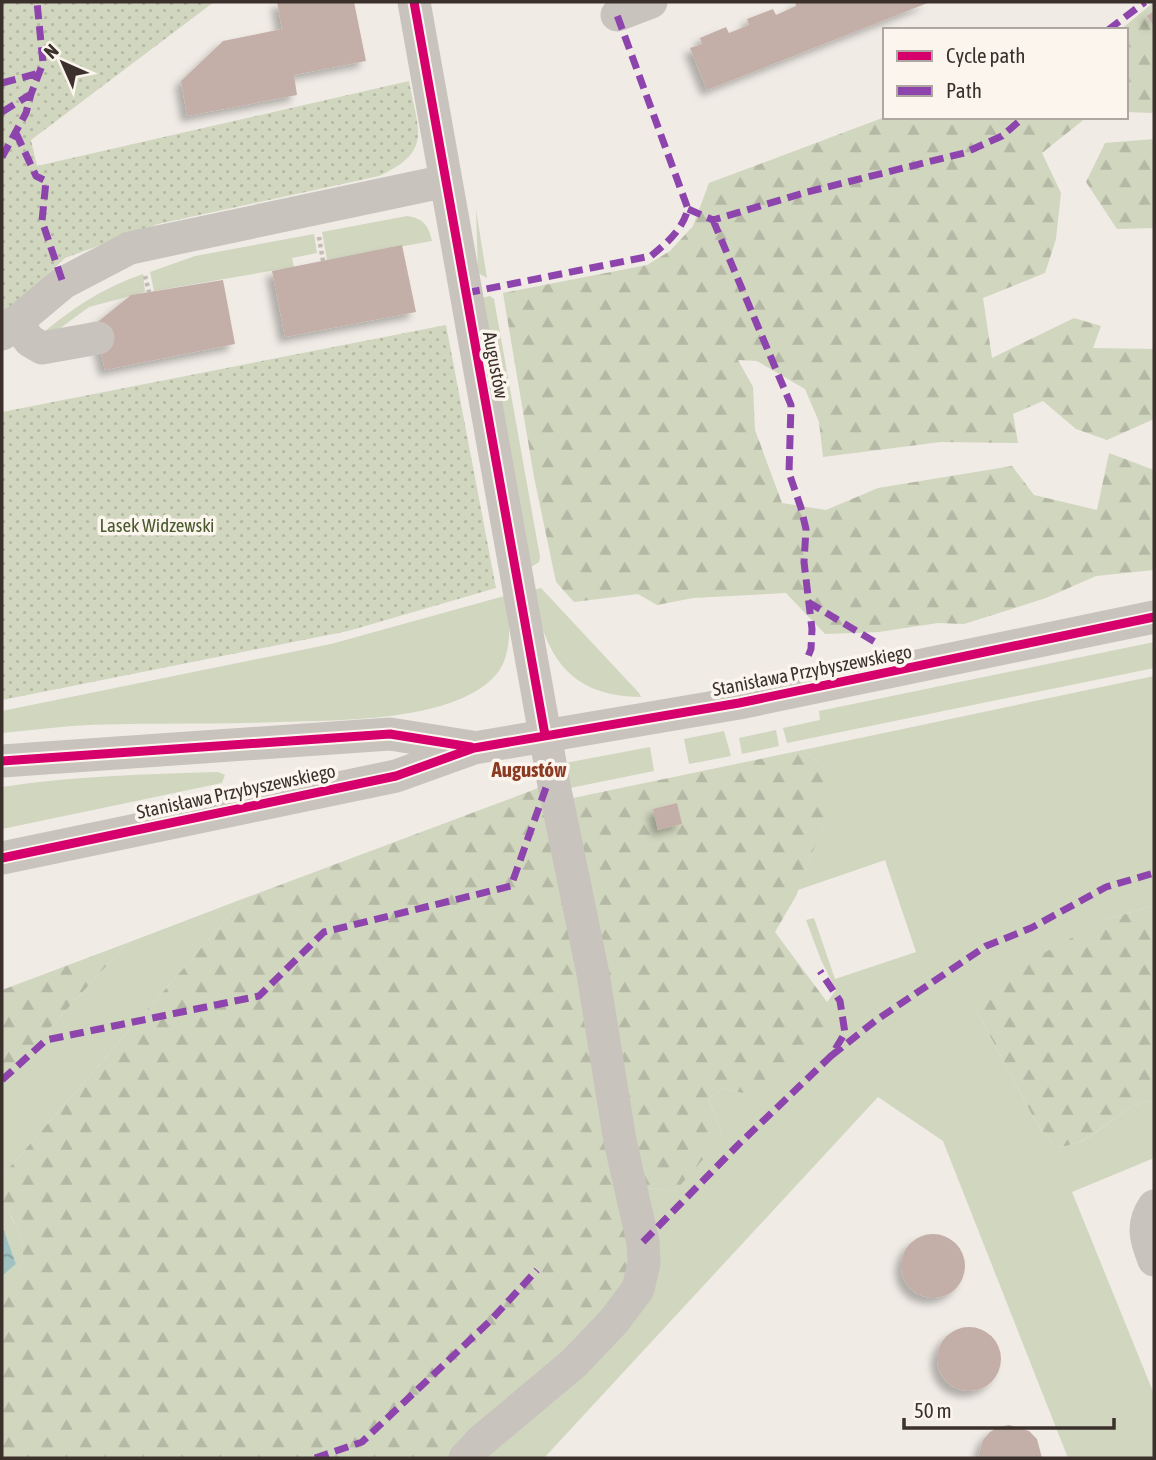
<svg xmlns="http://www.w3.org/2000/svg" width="1156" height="1460" viewBox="0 0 1156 1460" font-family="'Asap Condensed',sans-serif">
<defs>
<pattern id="forest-firs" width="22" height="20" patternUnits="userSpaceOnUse" patternTransform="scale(1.75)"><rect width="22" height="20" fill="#d1d6bf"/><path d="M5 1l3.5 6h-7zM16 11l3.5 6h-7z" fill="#b4b8a4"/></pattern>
<pattern id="park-dots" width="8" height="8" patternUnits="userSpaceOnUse" patternTransform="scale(1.75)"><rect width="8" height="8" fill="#d1d6bf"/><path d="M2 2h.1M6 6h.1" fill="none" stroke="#b4b8a4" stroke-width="1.8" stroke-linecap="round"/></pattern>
<pattern id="water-ripples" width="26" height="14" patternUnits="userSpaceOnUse" patternTransform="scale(1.75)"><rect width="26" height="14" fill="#a1c2c1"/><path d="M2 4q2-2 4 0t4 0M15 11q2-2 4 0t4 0" fill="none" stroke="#849e9d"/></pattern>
<filter id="shadow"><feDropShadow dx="-6" dy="6" stdDeviation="3.5" flood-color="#0004"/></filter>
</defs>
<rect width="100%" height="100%" fill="#f0ebe5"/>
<path fill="#d1d6bf" d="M476,210L487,278L478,273Z
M407,216C423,218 429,226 432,241L327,260L322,232Z
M314,234L317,253L292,258L294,267L154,291L150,272L195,256Z
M143,274L145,292L89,307L40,343L37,338C69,310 102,288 143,274Z
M490,296L494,299L540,557L539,562L531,567L481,298Z
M541,588L639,693L641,697C567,696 546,655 532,590Z
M508,595C509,621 514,657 494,677C451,722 338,720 279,722C210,725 140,722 71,726C48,728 25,731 2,733V711L331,644Z
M1154,642V668L787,743L783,728L820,720L819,711Z
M1154,676V905L1103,921L973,1004L1037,1124L1055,1147C1086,1147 1104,1124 1128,1109C1136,1104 1146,1103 1154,1100V1158L1072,1192L1154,1394V1458H1068L943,1141L878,1097L544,1458H477L648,1188L675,1191L721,1132L709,1100L723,1088L742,1093L833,1016L827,1002L836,990L821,960L806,920L814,918L835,979L916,952L885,860L798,890L823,825L821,764L803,750Z
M776,730L779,746L742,754L739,738Z
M724,731L731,756L689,764L684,739Z
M650,747L654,771L570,788L565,763Z
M218,772L225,775L222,783L2,829V787C73,776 146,774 218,772Z
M245,898L2,1176V1081L127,943Z
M2,1202C22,1234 37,1260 2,1287V1276L16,1264L2,1225Z"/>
<path fill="url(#forest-firs)" d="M1154,2V113L1126,112V30H1120Z
M885,117H1087L1042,153L1061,193L1056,239L1045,273L983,298L992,358L1074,318L1101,326L1093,348L1154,349V419L1107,440L1076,429L1043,401L1013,414L1018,443L941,442L823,457L819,422L805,389L757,361L738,360L753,387L755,430L782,503L826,510L878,488L1012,466L1034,495L1097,510L1109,453L1154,470V570L1096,576L1046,598L964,624L938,623L879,632L825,634L786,593L693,598L657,605L638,594L574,602L556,582L534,477L503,293L647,265L670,251L693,226L709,183Z
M1154,139V228L1117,229L1086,182L1105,143Z
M803,750L821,764L826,791L823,825L796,896L775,932L827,1002L834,1016L822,1038L765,1085L742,1093L723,1088L709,1100L721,1132L706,1156L675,1191L648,1188L630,1283L464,1458H2V1287C29,1265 27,1247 12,1218C9,1213 5,1209 3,1204C0,1196 2,1184 2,1176L245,898L541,787L573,798Z
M1154,905V1100C1146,1103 1136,1104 1128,1109C1104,1124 1085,1147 1055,1147L1037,1124L973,1004L977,992L988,983L1103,921Z
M127,943L2,1081V990Z"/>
<path fill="url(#park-dots)" d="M2,2H214L31,140L37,166L409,81C418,131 433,151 379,176L158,224L65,258L2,317Z
M446,325L496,588L348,631L2,700V412Z"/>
<path fill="url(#water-ripples)" d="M2,1225L16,1264L2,1276Z"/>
<path fill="#c3afa7" filter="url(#shadow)" d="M277,2H354L366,61L294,75L297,95L187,116L181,81L223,41L282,29Z
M795,2H930L707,90L690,48L702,44L700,38L726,27L729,33L749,25L747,19L773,9L776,15L796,6Z
M1154,11V26L1147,16Z
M402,245L416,312L285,337L272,271Z
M223,280L235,344L105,370L94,325L131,295Z
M677,803L682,824L658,830L653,809Z
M901 1266a32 32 0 1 1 64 0a32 32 0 1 1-64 0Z
M937 1359a32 32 0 1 1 64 0a32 32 0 1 1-64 0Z
M1009,1425L1029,1431L1037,1439L1042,1458H978L983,1440L990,1432L999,1427Z"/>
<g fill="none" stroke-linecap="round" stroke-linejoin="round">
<path stroke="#c2bbb6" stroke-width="4.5" stroke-dasharray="3.5 3.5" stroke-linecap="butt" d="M319,237L323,261
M145,276L149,292"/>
<path stroke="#c9c3be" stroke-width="33" d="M414,2L554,785L593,974L620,1141L643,1242L644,1263L638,1289L614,1321L574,1363L481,1441L465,1458
M617,15L651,2
M15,322L30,341L42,348L98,338
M2,334L63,283L130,248L446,181
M2,761L390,734L472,747
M2,858L396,776L474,748L739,703L1154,617
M1154,1206C1141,1225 1146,1240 1154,1260"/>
<path stroke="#8e44ad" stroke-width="7" stroke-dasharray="14 7" stroke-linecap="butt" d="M1108,30L1145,2
M2,83L39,73
M2,112L31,94
M16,133L36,176L46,181L42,221L63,283
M2,157L26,113L31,94L43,63L37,2
M688,209L713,220L807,192L964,153L1002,136L1024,117
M713,220L791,405L789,473L801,508L806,529L804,562L812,629L811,649L807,659
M466,293L651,256C668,242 682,230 688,209L617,15
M808,602L875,642
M831,1056L875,1021L986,946L1031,928L1106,887L1154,873
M2,1080L46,1040L259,996L324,932L511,886L548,782
M643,1242L738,1145L831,1056L845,1033L840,1001L820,971
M315,1458L362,1442L490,1321L537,1270"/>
<g stroke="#fbf5ee" stroke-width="13">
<path id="cycleway" d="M414,2L545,735
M2,761L390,734L471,747
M2,858L396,776L474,748L739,703L1154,617"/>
</g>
<use href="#cycleway" stroke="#d6006c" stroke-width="9"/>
</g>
<g text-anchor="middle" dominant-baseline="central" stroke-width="7" stroke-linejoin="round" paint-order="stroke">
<g font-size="19" fill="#3b302b" stroke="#fbf5ee">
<text transform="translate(496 365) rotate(79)">Augustów</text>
<text transform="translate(812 670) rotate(-11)">Stanisława Przybyszewskiego</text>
<text transform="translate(236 791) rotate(-12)">Stanisława Przybyszewskiego</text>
</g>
<g font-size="19" fill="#4a5a2e" stroke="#fbf5ee">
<text x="157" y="525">Lasek Widzewski</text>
</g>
<g font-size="21" font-weight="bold" fill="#8c3b22" stroke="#fbf5ee">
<text x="529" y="769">Augustów</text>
</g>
</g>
<rect width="1156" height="1460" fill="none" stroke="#3b302b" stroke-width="7"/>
<rect x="883" y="28" width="245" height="91" fill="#fbf5ee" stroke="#aea6a0" stroke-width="2"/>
<rect x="897" y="51" width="35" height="10" fill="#d6006c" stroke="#aea6a0" stroke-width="2"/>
<text x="946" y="63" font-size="21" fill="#3b302b">Cycle path</text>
<rect x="897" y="86" width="35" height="10" fill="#8e44ad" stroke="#aea6a0" stroke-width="2"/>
<text x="946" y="98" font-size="21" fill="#3b302b">Path</text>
<g transform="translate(63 63) rotate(315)" stroke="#fbf5ee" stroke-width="5" paint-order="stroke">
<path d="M0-5L12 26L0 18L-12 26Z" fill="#3b302b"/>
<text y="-10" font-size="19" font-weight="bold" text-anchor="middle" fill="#3b302b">N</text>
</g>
<path d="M904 1418v10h210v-10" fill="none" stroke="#3b302b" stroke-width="3.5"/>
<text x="914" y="1418" font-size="21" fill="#3b302b" stroke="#fbf5ee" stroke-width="5" paint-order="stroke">50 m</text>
</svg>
